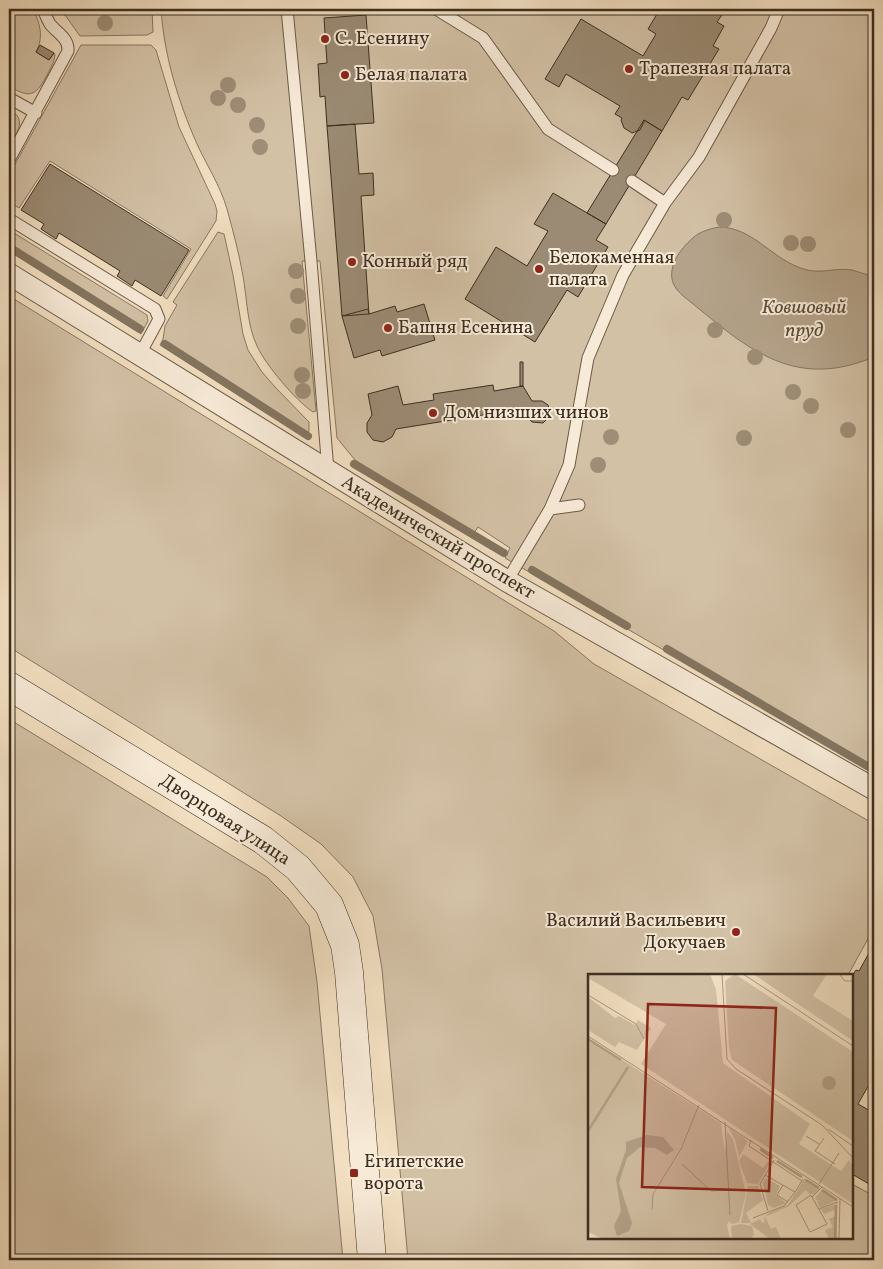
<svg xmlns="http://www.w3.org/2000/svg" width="883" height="1269" viewBox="0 0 883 1269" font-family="Vollkorn,serif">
<rect width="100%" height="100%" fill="#f2dfc1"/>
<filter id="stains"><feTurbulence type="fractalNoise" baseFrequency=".004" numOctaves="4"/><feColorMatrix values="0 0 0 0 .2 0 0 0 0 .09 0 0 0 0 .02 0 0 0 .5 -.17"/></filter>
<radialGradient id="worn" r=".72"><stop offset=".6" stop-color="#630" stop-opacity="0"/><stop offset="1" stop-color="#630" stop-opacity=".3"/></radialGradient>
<path fill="#d3c1a6" stroke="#887863" d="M9,9H33C40,23 44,37 36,52L49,60L54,53L55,55C54,63 50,69 46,77C35,97 29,98 9,86Z
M53,9H152L153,32L147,35L80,36L65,15L54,12Z
M161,9H874V772L505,558L510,548L478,527L474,533L355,460L337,438L320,261H302L316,411L313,412C296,401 265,364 257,346C247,325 247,298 243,276C239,253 233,231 227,209C220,185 207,166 197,144C178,101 164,55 161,9Z
M81,45H151L156,50L179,127L215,204L217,211L216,221L167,299L163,296L191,249L50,161L19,208L9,202V175Z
M9,109C28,120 17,132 9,146Z
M9,230L147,315L148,321L141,334L9,251Z
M218,232L224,234L233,275L243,334L248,350L262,372L276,388L309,422V431L304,437L160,345L163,339L165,326L177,305L173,302Z
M9,296L554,631L594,664L874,824V928L848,975H589V1238H852V1184L874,1196V1260H408L382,969L373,916L353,877L321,844L281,816L9,647Z
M9,719L267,877L288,898L309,926L317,982L343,1260H9Z"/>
<path fill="#b4a38a" stroke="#847560" d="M720,227C752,228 770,256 798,267C819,276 832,267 852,270C860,272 866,275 874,276V357C790,392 744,345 682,295C678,291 673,286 672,279C669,262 685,243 698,234C705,230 713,228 720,227Z"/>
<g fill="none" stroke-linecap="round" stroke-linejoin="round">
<path stroke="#847560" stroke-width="8" d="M9,247L140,329
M165,344L308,436
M354,464L504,553
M532,570L627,626
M667,649L874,770"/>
</g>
<path fill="#9b8b74" stroke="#3c2f20" d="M660,9H726L717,22L724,26L713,46L719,49L688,100L682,97L662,131L644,120V122L640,130L632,133L624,128L621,120L622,118L615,114L620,106L566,74L559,87L545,79L581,19L643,56L656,34L648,29Z
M366,15L374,123L327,126L325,96L320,97L318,64L327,63L324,18Z
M40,45L54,53L49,60L36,52Z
M644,120L662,131L606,224L587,213Z
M355,124L359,174L373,173L374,195L361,196L369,314L342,316L327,126Z
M50,164L189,250L161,296L135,280L132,286L117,276L120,271L59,233L56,239L41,229L44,224L21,210Z
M553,193L606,224L596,240L608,247L578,297L567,290L535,342L465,299L496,247L527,266L548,231L534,224Z
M424,304L435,340L382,356L380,350L354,358L342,316L368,309L369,314L395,306L397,312Z
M520,362H523V386H520Z
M493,385L494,391L523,386L532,401H542L548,405L550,411L549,417L543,423L532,422L526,415V408L396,429L392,437L383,442L373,440L367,432V423L372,415L368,394L398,386L403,405L434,400L433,394Z
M874,944V1076L858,1104L874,1113V1187L852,1174V976L856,970L859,971Z"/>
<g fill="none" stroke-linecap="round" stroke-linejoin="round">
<g stroke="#6a5b48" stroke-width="13">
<path id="service" d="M287,9L311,261L328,471
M436,9L483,38L548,129L613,170
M9,98L36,113
M9,160L68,51C69,38 57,33 50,24C47,19 45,14 43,9
M632,181L665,203
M9,219L155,309L159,319L140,354
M550,509L579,505
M507,581L550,509L569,465L588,358L623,275L665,203L699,157L771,28L779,9"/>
</g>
<g stroke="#6a5b48" stroke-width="23">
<path id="minor" d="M9,274L507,581L874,789"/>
</g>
<g stroke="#3c2f20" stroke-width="29">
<path id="secondary" d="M9,686L263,840L298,868L329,905L345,945L349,972L372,1260"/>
</g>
<use href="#service" stroke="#f7ead7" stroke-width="11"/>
<use href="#minor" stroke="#f7ead7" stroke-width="21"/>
<use href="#secondary" stroke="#f7ead7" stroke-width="28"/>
</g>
<g fill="#9e8e77">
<circle cx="105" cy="23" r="8"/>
<circle cx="228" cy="85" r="8"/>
<circle cx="218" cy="98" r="8"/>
<circle cx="238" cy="105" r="8"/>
<circle cx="257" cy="125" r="8"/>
<circle cx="260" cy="147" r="8"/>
<circle cx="724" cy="220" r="8"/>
<circle cx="791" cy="243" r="8"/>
<circle cx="808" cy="244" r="8"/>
<circle cx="296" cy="271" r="8"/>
<circle cx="298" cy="296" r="8"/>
<circle cx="298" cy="326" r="8"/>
<circle cx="715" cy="330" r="8"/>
<circle cx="755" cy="357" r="8"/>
<circle cx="302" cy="375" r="8"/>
<circle cx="303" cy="391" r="8"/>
<circle cx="793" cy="392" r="8"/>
<circle cx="811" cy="406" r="8"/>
<circle cx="848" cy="430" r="8"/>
<circle cx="611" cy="437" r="8"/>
<circle cx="744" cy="438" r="8"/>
<circle cx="598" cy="465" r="8"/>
</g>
<g fill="#8f2418" stroke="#f7ead7" stroke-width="2">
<circle cx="325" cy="39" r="5"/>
<circle cx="629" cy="69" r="5"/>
<circle cx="345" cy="75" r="5"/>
<circle cx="352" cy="262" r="5"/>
<circle cx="539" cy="269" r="5"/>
<circle cx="388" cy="328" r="5"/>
<circle cx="433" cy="413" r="5"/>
<circle cx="736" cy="932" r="5"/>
<rect x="349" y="1168" width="10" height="10" rx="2.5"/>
</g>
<g text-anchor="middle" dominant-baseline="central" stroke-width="4" stroke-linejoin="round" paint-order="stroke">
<g font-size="19" fill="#3c2f20" stroke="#f7ead7" text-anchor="start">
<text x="335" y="39">С. Есенину</text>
<text x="639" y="69">Трапезная палата</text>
<text x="355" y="75">Белая палата</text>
<text x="549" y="258">Белокаменная<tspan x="549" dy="22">палата</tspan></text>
<text x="362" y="262">Конный ряд</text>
<text x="398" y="328">Башня Есенина</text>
<text x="443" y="413">Дом низших чинов</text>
<text x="726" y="921" text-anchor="end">Василий Васильевич<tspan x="726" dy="22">Докучаев</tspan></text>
<text x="364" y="1162">Египетские<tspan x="364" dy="22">ворота</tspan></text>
</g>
<g font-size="19" fill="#3c2f20" stroke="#f7ead7">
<text transform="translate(438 538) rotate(31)">Академический проспект</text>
<text transform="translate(225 820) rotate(33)">Дворцовая улица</text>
</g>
<g font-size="20" font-style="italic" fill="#5a4c3a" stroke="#f7ead7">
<text x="804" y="308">Ковшовый<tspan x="804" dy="23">пруд</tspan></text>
</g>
</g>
<g transform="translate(588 974)">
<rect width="265" height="265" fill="#f2dfc1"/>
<path d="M0,0H122L128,15L135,89L222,150L211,170L253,197L261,186L265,193V230L53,90L78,50L0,4ZM147,0L265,78V167L144,86L141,74L137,7ZM165,0H239L225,22L265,47V67ZM0,23L27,44L31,42L47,51L50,46L63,54L49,76L31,68L27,73L0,56ZM0,64L133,149L137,178L139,157L145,165L158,220L151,248L144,250L141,247L139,251L142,265H15L0,258ZM140,153L160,167L151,183L147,166ZM159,173L155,180L175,194L180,187L182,189L170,210L159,209L151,187ZM178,204L192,212L188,221L198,229L186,234L180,231L175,209ZM217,204L232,214L226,220H221L218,216L201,232L177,243L183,255L188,253L193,265H182L162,250L172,245L174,249L177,248L176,243H177L181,239L200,231ZM160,212H170L175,226L158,239L163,249H153ZM234,216L250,226L232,234L229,228L232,226L229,227L227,224ZM249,230V265H241L237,256L245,253L241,245L247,242V236L236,240L233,235ZM153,250L164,252L166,261L162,265H144L143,252Z" fill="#d3c1a6"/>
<path d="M234 109a7 7 0 1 1 14 0a7 7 0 1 1-14 0ZM59,161L75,163L86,176L79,181L67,174L52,173L39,184L31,209L44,249L41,257L29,262L26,252L33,237L28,205L38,176V168Z" fill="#b4a38a"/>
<path fill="none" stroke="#b4a38a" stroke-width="2.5" d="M0,65L33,86M0,157L40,93M172,175L185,184M189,187L214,203M218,206L231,214M234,216L249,226M247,265L248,231"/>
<path fill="none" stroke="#a99981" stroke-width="1" d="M134,0L139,85L148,95L234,151L265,184M155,0L265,72M251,0L257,7H265M0,21L48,50L56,65M0,62L265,233M137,148L142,241M240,155L265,172M218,162L231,170M236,164L227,177L247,190M163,166L161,172L214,207M94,190L123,217L140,216M231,210L251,179M195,211L189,221L200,228M207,218L215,205M224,223L223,221L208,231L222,258L239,250L224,223L234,213M231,235L250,228M64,236L65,220L93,175L111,131M180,237L172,210L186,186M165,244L196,232L207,218L177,201M251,265L252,225"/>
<path fill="#8f2418" fill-opacity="0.15" stroke="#8f2418" stroke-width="2.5" d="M60,30L188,34L181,217L54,213Z"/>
<rect width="265" height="265" fill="none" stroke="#3c2f20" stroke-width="2.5"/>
</g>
<rect width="883" height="1269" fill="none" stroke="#f2dfc1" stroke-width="30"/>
<rect x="10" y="10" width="863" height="1249" fill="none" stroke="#3c2f20" stroke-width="2.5"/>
<rect x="15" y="15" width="853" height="1239" fill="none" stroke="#3c2f20"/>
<rect width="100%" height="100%" filter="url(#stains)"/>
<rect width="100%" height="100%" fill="url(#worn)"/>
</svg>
